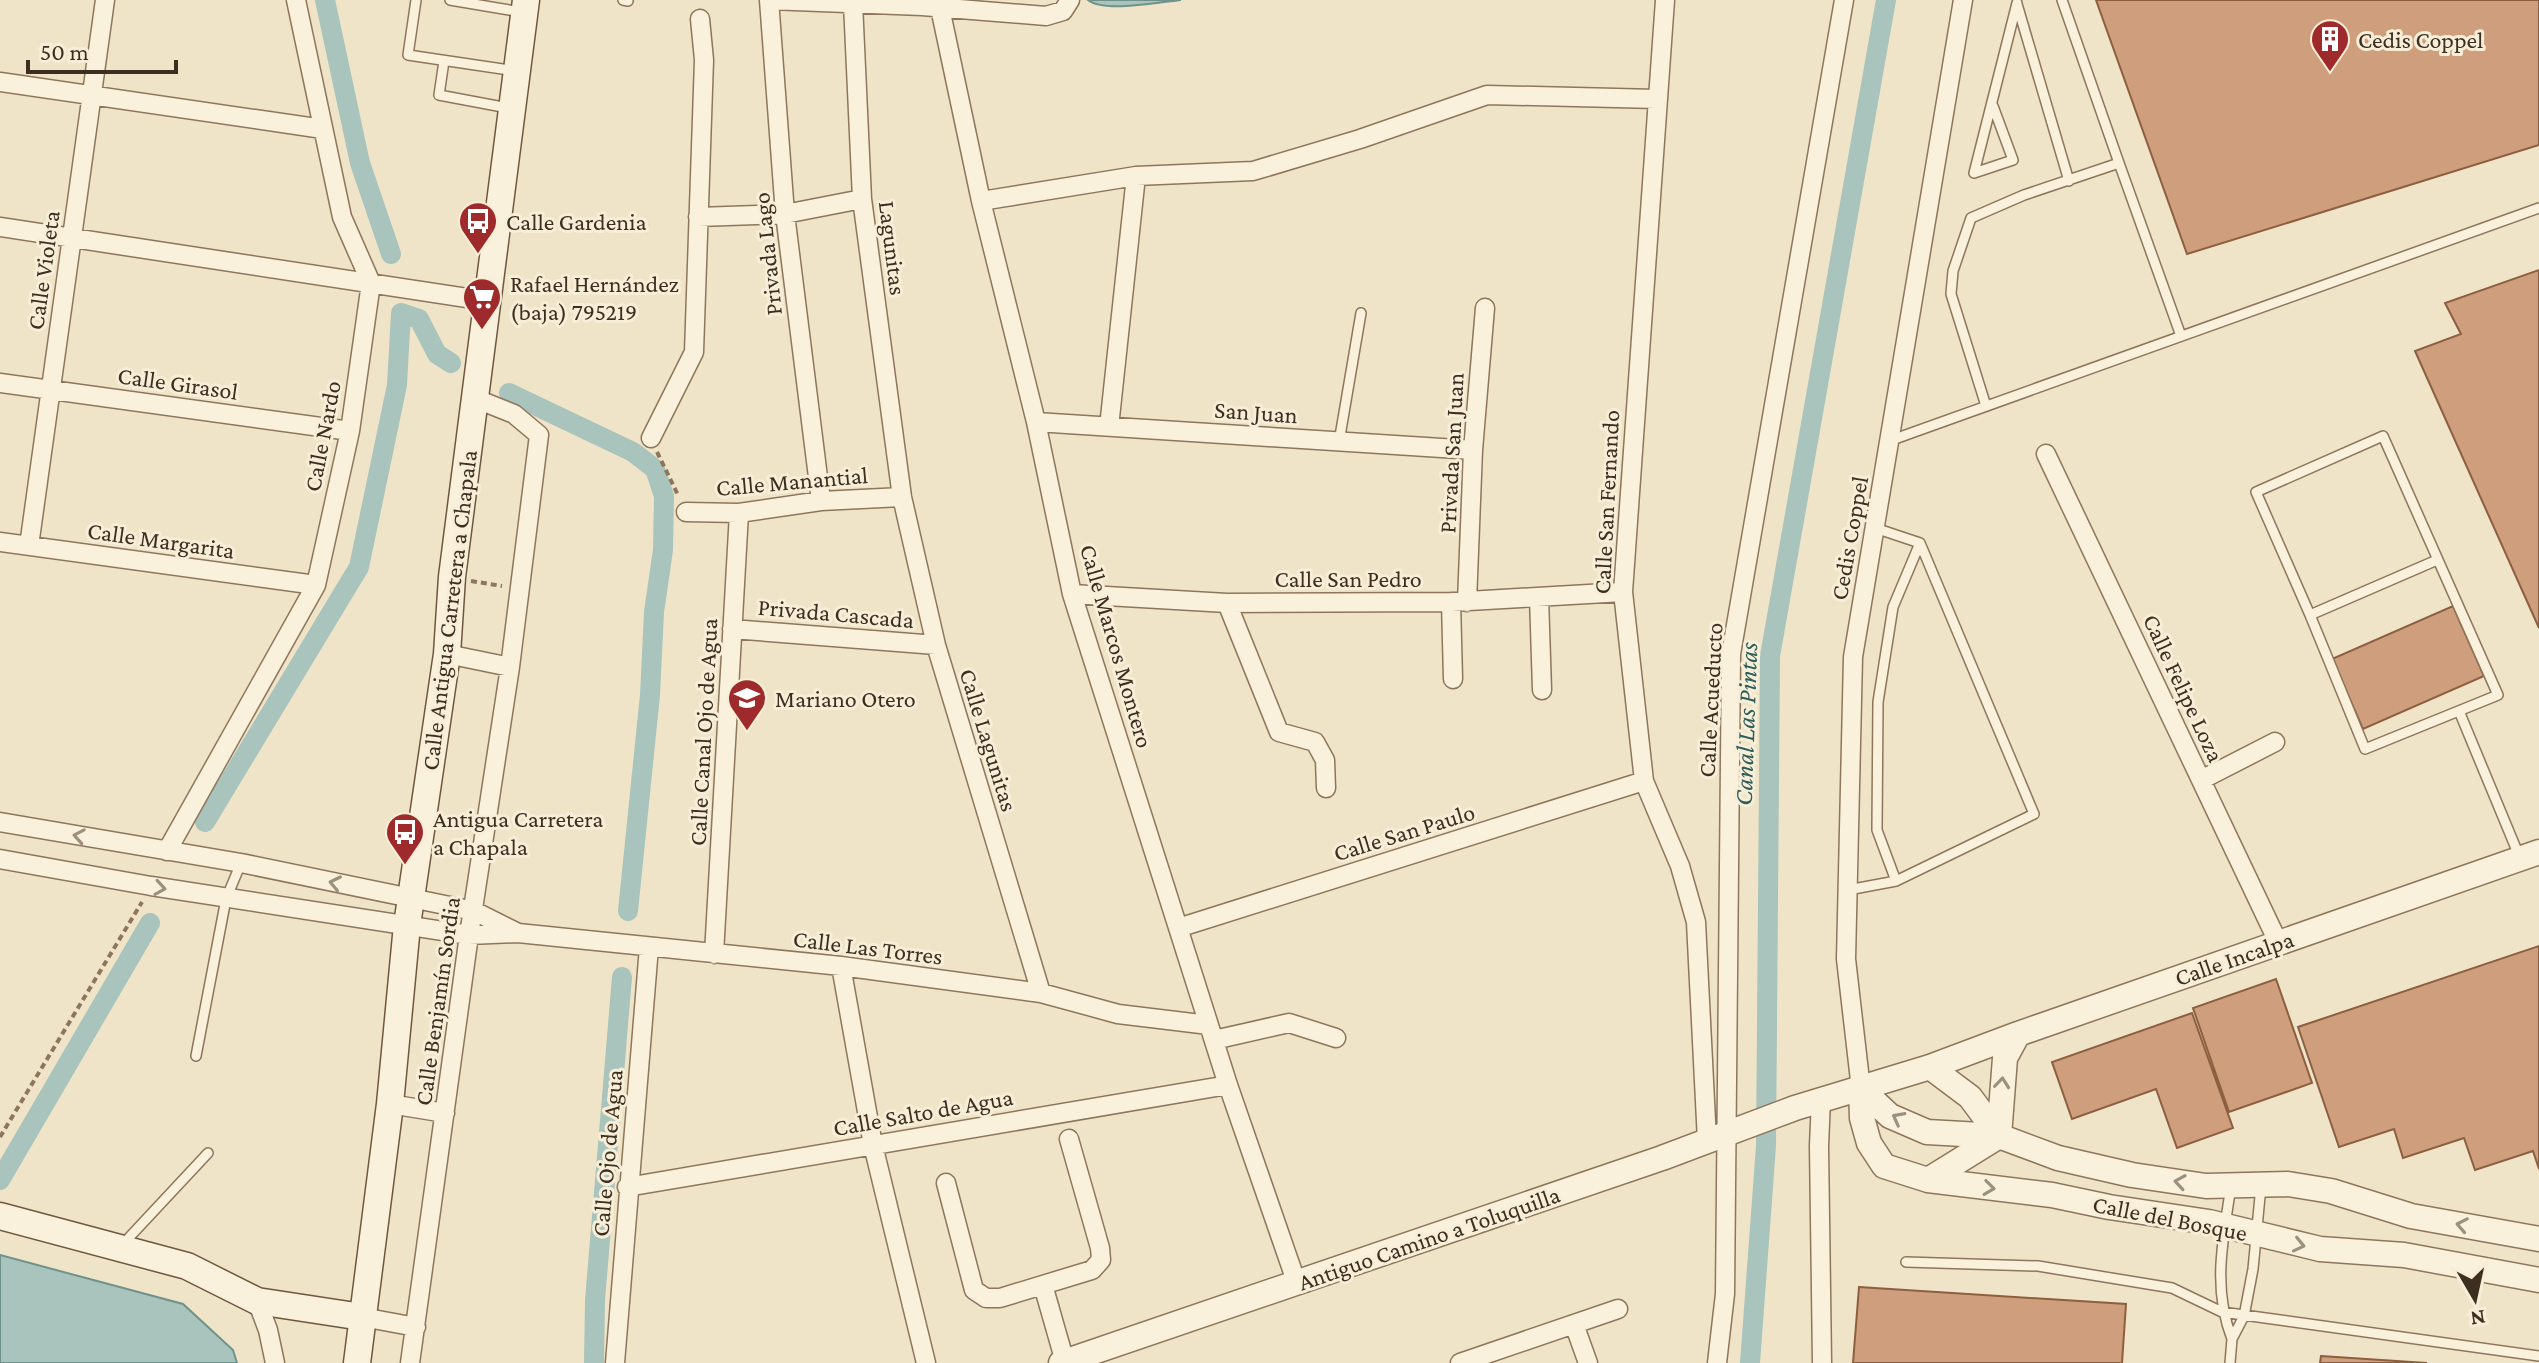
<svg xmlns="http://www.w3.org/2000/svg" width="2539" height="1363" viewBox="0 0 2539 1363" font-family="'Crimson Pro',serif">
<rect width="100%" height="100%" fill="#f0e4c8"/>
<path fill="#a9c4bc" stroke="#6f938a" stroke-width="2" d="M1088,0H1181C1160,2 1103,13 1088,0Z
M0,1255L183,1304L233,1350L237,1363H0Z"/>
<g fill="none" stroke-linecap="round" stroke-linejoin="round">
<path stroke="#a9c4bc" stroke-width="20" d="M325,0L360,163L391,254
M509,393L633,452L655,469L664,496L663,550L654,612L650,695L628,911
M205,822L359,567L397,385L401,313L419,319L437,354L451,363
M0,1180L150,923
M594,1363L595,1300L622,977
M1750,1363L1766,1146L1770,656L1886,0"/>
</g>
<path fill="#cf9f7d" stroke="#8d5f41" stroke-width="2" d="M2096,0H2539V145L2187,254Z
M2539,270V628L2415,351L2461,334L2445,303Z
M2453,606L2484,676L2363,729L2332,659Z
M2539,946V1169L2533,1151L2475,1170L2464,1138L2403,1158L2394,1129L2339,1147L2298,1027Z
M2276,979L2312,1083L2229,1112L2193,1008Z
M2192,1013L2233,1128L2177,1148L2156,1089L2072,1119L2052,1062Z
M1859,1287L2126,1304L2122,1363H1853Z
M2321,1356L2427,1363H2320Z"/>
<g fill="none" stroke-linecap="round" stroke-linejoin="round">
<g stroke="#8d765c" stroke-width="12">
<path id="service" d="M416,0L408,55L516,71
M450,0L521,12
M623,0L628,1
M2062,0L2119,163
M2017,4L2069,181
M444,61L439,95L508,108
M1993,106L2013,160L1974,173L2017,3
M1986,406L1951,294L1953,271L1971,218L2024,195L2119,163L2181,336
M1889,441L2539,208
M1339,442L1361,313
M2310,615L2365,749L2498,695L2383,436L2256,492L2310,615L2437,560
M2459,711L2520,858
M1896,881L1877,830L1878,702L1893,607L1920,543
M1848,890L1896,881L2034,814L1920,543L1875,528
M196,1056L226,899L241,863
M2231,1186C2223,1240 2212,1287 2232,1339
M123,1244L208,1153
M1906,1262L2038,1266L2172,1288L2222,1312L2539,1356
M2230,1363L2232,1339L2244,1316L2253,1269L2261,1186"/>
</g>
<g stroke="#8d765c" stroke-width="21">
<path id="minor" d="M769,0L785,214L821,501
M769,0L922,6L1046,16L1063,11L1070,0
M1665,0L1623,592L1644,781L1680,866L1696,922L1707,1141
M853,3L862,199L902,497L936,645L1041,993
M940,8L981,201L1036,422L1072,594L1228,1085L1297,1284
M0,82L323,129
M981,201L1136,176L1253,171L1360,139L1487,95L1657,99
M698,217L785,214L862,199
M0,227L487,301
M0,383L350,431
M1036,422L1473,450
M1109,427L1136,176
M651,438L694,352L704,60L700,19
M2046,454L2278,942
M686,512L739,513L821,501L902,497
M0,542L316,585
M29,546L105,0
M1072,594L1227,603L1451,602L1623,592
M1539,597L1542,690
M1451,602L1453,679
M1467,602L1473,450L1485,308
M1227,603L1279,732L1315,742L1325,760L1326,788
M732,629L936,645
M447,654L510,667
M2201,780L2275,742
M0,822L241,863L474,911L516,932
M167,851L316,585L350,431L371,283L342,217L296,0
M0,859L151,886L469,935L518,933L841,966L1041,993L1118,1014L1209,1025
M1178,928L1644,781
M714,954L739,513
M841,966L873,1145L926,1363
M1214,1040L1289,1023L1336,1038
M1861,1089L1846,959L1853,657L1963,0
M1821,1099L1819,1146L1822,1363
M390,1104L445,1113
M946,1183L974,1290L986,1298H1000L1092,1270L1101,1260L1100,1248L1069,1139
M627,1187L1228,1085
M1043,1285L1065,1362
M257,1301L268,1330L275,1363
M362,1317L416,1327
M1574,1324L1588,1363
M410,1363L469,935L510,667L539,435L514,414L474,398
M615,1363L649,947
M1460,1363L1618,1309
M1717,1363L1725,1294L1731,654L1844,0"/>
</g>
<g stroke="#8d765c" stroke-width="27">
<path id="tertiary" d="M1930,1067L1970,1097L1999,1136L2058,1158L2132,1175L2206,1186L2288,1184L2331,1191L2411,1216L2539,1239
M1861,1089L1862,1118L1869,1143L1884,1166L1928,1180L2052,1195L2109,1207L2209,1222L2320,1249L2404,1255L2539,1280
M1861,1089L1890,1116L1927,1132L1999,1136
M1999,1136L2005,1058L2018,1034
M1928,1180L1999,1136
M1061,1363L1662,1158L1795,1108L1930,1067L2018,1034L2539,852"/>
</g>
<g stroke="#6f573f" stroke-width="29">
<path id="secondary" d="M0,1216L187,1266L257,1301L362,1317
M357,1363L390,1104L407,925L447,654L452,577L526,0"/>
</g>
<path stroke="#8d765c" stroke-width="4" stroke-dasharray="6 4" stroke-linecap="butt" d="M657,452L678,495
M471,581L502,586
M0,1137L142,902"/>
<use href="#service" stroke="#faf1dc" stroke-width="9"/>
<use href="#minor" stroke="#faf1dc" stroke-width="18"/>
<use href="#tertiary" stroke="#faf1dc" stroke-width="24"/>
<use href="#secondary" stroke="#faf1dc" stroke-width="26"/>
</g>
<defs><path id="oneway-chevron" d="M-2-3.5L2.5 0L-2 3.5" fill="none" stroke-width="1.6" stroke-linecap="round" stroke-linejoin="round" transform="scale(2)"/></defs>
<g stroke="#9c907e">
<use href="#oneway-chevron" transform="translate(79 836) rotate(-170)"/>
<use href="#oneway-chevron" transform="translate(335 883) rotate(-168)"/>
<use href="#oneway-chevron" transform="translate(160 888) rotate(9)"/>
<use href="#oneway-chevron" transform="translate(2002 1083) rotate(-84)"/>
<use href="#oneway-chevron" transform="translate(1898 1118) rotate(-152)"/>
<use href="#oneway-chevron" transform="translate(2180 1182) rotate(-171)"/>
<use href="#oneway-chevron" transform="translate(1989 1188) rotate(7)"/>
<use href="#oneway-chevron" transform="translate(2462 1225) rotate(-169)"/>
<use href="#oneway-chevron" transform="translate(2299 1245) rotate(13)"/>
</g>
<defs>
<g id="building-pin" transform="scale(2)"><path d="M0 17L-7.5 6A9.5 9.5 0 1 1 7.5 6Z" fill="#9e2a2b" stroke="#f7eed8"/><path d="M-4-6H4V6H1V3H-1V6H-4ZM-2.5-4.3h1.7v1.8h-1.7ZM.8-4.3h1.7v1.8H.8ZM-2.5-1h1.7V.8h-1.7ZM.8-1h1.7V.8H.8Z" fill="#fff"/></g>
<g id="bus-pin" transform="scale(2)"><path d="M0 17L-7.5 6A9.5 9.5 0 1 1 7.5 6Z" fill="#9e2a2b" stroke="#f7eed8"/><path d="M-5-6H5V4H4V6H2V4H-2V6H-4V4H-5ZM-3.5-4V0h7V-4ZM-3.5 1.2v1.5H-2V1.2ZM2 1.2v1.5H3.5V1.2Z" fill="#fff"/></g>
<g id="supermarket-pin" transform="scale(2)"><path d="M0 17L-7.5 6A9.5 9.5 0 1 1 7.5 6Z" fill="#9e2a2b" stroke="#f7eed8"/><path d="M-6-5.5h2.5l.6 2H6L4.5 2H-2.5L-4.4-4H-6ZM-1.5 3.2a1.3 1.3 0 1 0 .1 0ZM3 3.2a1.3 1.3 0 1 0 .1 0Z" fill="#fff"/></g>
<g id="school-pin" transform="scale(2)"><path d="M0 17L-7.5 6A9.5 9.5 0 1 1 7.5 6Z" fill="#9e2a2b" stroke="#f7eed8"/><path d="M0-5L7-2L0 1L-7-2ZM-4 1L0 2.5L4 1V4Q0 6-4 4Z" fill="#fff"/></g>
</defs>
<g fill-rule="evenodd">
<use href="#building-pin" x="2330" y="39"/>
<use href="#bus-pin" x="478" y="221"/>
<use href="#supermarket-pin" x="482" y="297"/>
<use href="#school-pin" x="747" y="698"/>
<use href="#bus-pin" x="405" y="832"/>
</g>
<g text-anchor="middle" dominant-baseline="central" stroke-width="6" stroke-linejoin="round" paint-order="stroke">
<g font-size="24" fill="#3d2e20" stroke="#f7eed8" text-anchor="start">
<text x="2358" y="39">Cedis Coppel</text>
<text x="506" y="221">Calle Gardenia</text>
<text x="510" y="283">Rafael Hernández<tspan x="510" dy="28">(baja) 795219</tspan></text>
<text x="775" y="698">Mariano Otero</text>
<text x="433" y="818">Antigua Carretera<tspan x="433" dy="28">a Chapala</tspan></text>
</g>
<g font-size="24" fill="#3d2e20" stroke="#f7eed8">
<text transform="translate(893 248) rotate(83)">Lagunitas</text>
<text transform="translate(767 254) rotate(-96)">Privada Lago</text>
<text transform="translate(43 270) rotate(-82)">Calle Violeta</text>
<text transform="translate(178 383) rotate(8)">Calle Girasol</text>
<text transform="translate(1256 412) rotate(4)">San Juan</text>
<text transform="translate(322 436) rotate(-79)">Calle Nardo</text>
<text transform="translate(1451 453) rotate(-87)">Privada San Juan</text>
<text transform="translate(792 481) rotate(-5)">Calle Manantial</text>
<text transform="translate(1606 502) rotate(-87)">Calle San Fernando</text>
<text transform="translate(1849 538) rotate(-80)">Cedis Coppel</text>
<text transform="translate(161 540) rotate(8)">Calle Margarita</text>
<text x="1348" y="578">Calle San Pedro</text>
<text transform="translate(449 610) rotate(-83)">Calle Antigua Carretera a Chapala</text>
<text transform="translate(836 613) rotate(5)">Privada Cascada</text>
<text transform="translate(1117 646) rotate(74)">Calle Marcos Montero</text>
<text transform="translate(2184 688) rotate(65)">Calle Felipe Loza</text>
<text transform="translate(1710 700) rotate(-87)">Calle Acueducto</text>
<text transform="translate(703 732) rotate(-87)">Calle Canal Ojo de Agua</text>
<text transform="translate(989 740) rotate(73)">Calle Lagunitas</text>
<text transform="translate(1404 832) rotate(-17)">Calle San Paulo</text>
<text transform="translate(868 947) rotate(7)">Calle Las Torres</text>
<text transform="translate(2234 958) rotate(-19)">Calle Incalpa</text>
<text transform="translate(437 1001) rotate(-82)">Calle Benjamín Sordia</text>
<text transform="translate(923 1112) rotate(-10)">Calle Salto de Agua</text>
<text transform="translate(607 1153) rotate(-85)">Calle Ojo de Agua</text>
<text transform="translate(2170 1218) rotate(11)">Calle del Bosque</text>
<text transform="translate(1429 1238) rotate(-19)">Antiguo Camino a Toluquilla</text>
</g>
<g font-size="26" font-style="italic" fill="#2f5d5a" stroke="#f7eed8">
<text transform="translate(1746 724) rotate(-88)">Canal Las Pintas</text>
</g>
</g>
<g transform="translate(2475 1299) rotate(171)" stroke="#f7eed8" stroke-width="6" paint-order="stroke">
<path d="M0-6L14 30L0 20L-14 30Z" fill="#3d2e20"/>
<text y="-12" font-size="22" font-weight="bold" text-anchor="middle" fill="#3d2e20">N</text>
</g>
<path d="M28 60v12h148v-12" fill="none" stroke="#3d2e20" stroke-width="4"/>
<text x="40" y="60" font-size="24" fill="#3d2e20" stroke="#f7eed8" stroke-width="6" paint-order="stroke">50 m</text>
</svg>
